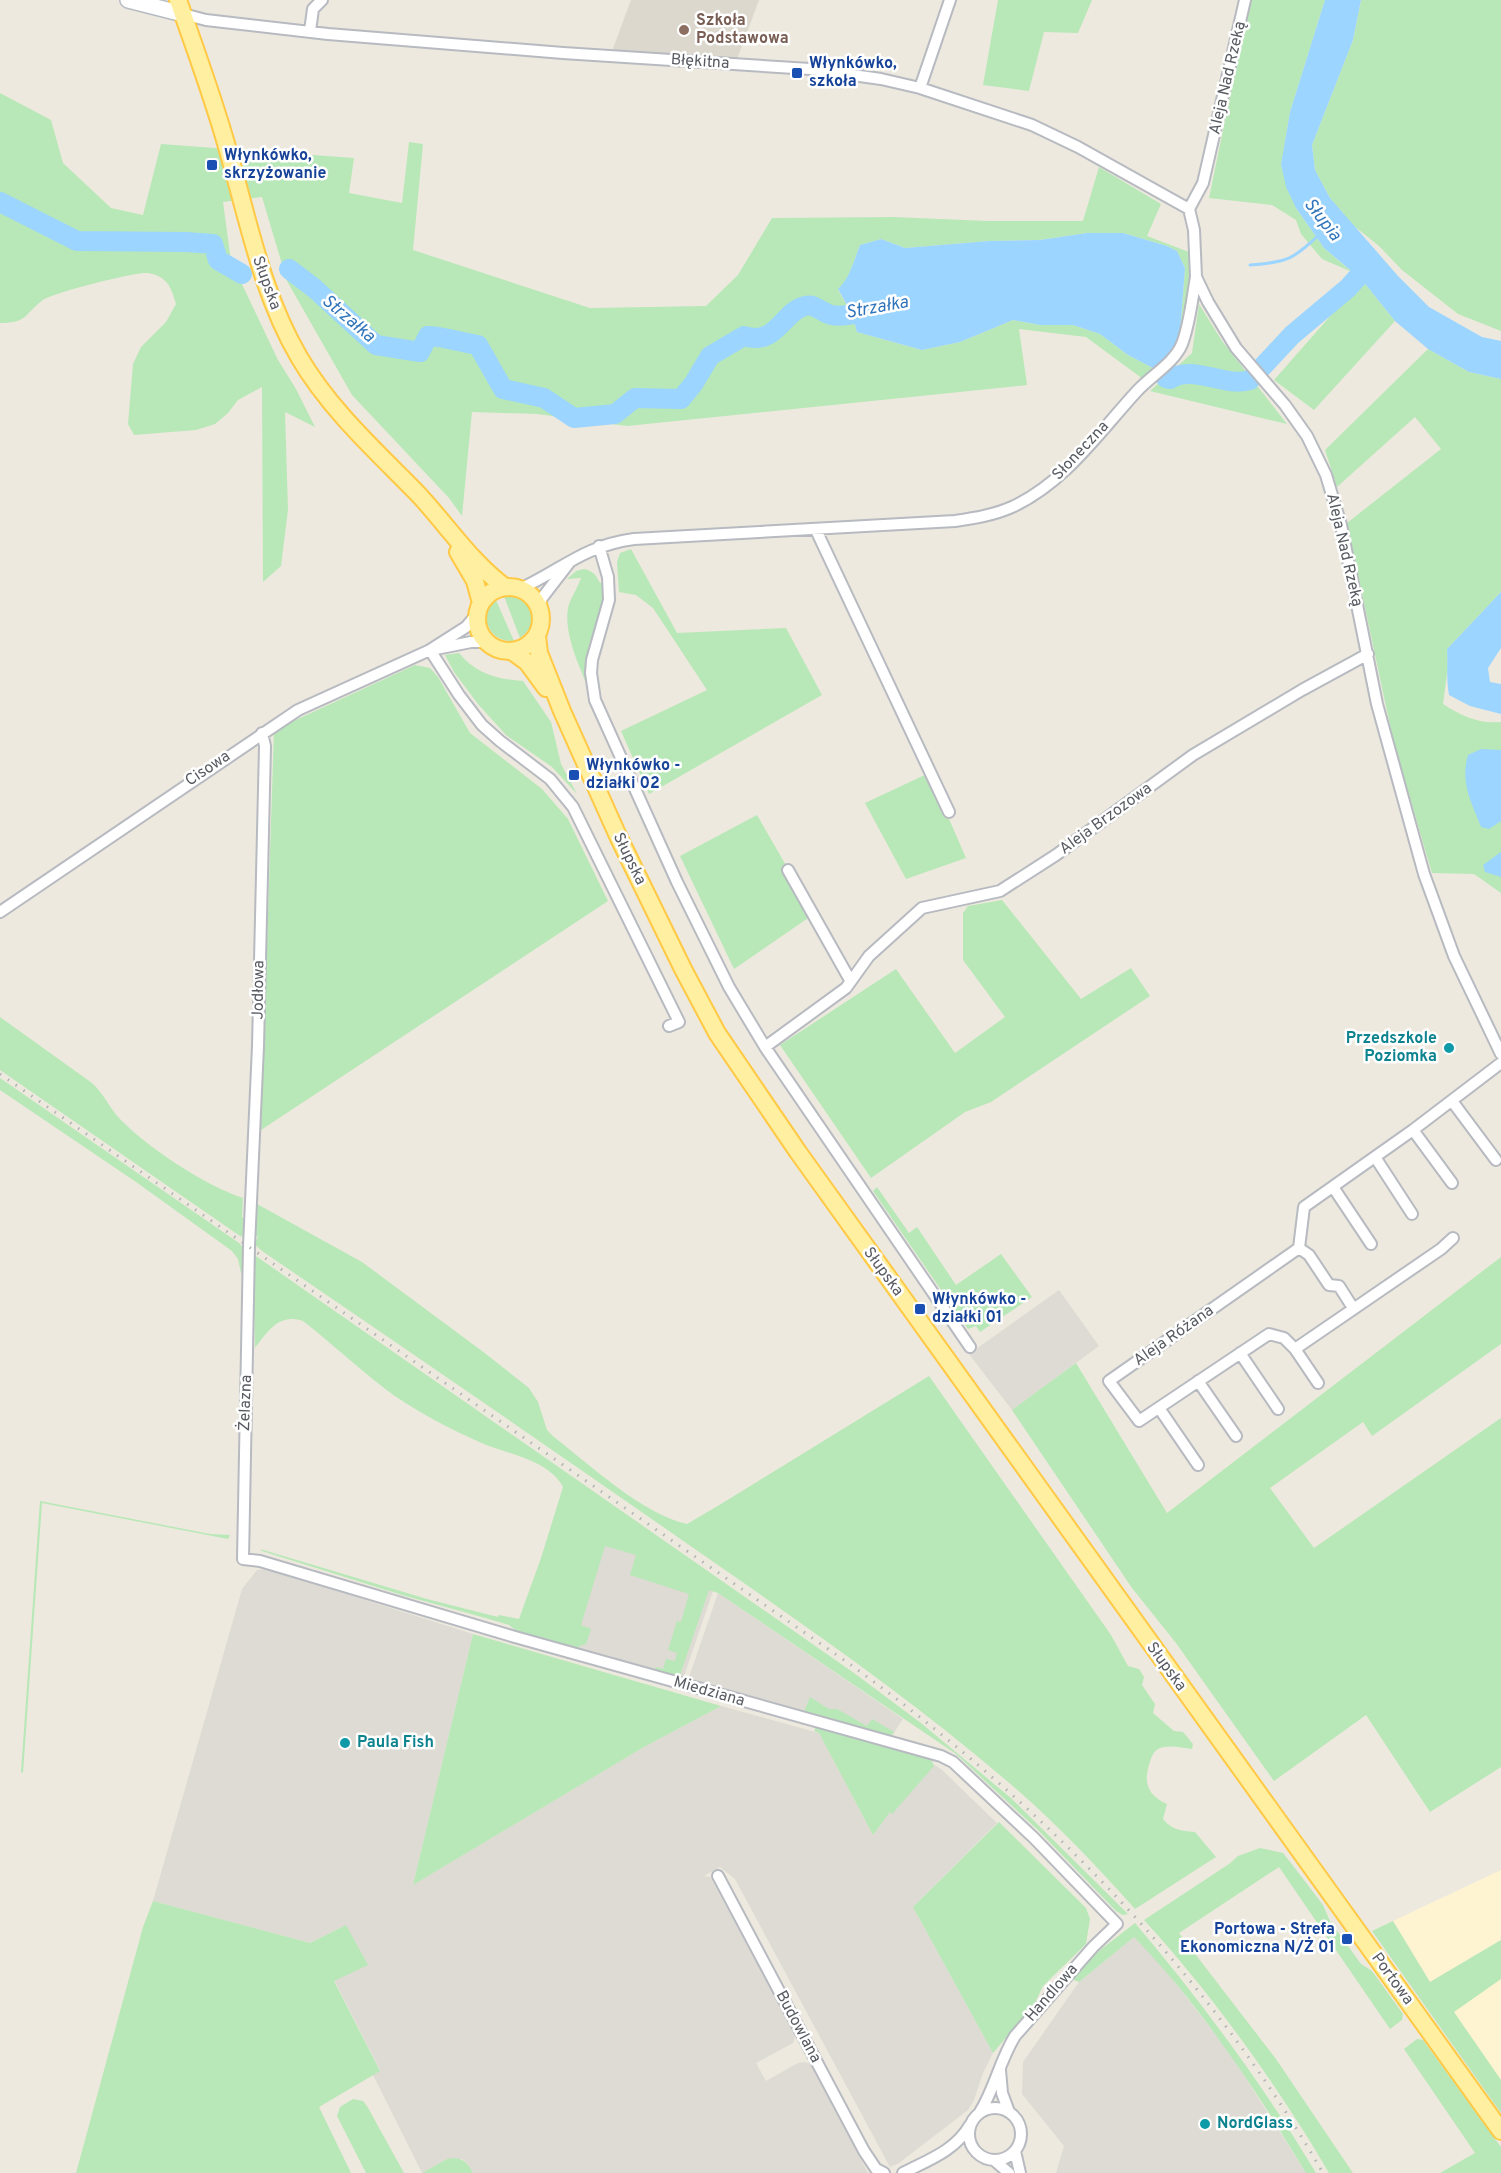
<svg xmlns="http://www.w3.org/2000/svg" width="1501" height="2173" viewBox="0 0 1501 2173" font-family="Overpass,sans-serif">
<rect width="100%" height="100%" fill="#ede9de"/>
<path fill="#fff4d1" d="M1501,1870V1940L1430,1982L1393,1921Z
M1501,1979V2080L1453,2012Z"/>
<path fill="#dddbd3" d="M1059,1290L1099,1346L1012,1410L969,1354Z
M566,1494L670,1571L713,1591L683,1679L518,1632Z
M267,1569L473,1634L413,1885L644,1747L721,1706L819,1733L873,1835L928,1761L941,1769L997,1823L913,1907L993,2053L983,2073L974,2100L968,2110L899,2163L890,2167L735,1879L720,1867L704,1876L710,1877L796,2035L793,2043L756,2063L766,2081L798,2063L805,2062L810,2064L868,2173H473L467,2163L462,2159H447L422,2173L373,2075L380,2070L334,1980L346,1925L310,1943L153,1901L242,1589L257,1570Z
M718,1593L903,1719L893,1734L888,1737L688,1680Z
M1134,1937L1160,1963L1229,2052L1306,2173H1056L1064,2146L1022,2094L1023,2062L1079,1982Z"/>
<path fill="#dcd8cd" d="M631,0H759L736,62L611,54Z"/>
<path fill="#b8e8b7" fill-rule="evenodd" d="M998,0H1092L1078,33L1044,32L1029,91L983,85Z
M1250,0H1325L1290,112L1281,165L1296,208L1324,248L1352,272L1322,259L1301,234L1296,220L1272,205L1209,198Z
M1361,0H1501V331L1458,314L1402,270L1379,246L1354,226L1330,198L1315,170L1312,145L1353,40Z
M0,93L51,120L63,163L111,208L143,215L161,144L354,158L349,193L402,203L409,142L423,144L413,250L590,308L706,306L738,275L772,218L893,217L987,221H1083L1099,167L1161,204L1147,236L1189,252C1190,277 1189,326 1177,348C1169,361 1154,370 1143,379L1086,337L1019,329L1027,385L627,426L537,414L472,412L462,516L449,498L352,395L287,281L262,197L223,202L231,261L278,360L296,389L315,427L285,412L288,510L281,566L263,582L262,387L238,400L228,413L215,424L196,430L134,435L128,424L133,364L141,347L166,322L176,304C173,294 170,282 160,277C157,275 150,273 146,273C135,272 52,293 43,300C24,314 28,323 0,323ZM1087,233H1123L1167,246L1177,251L1185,268L1180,332L1173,351L1153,368L1128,355L1100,334L1073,325H1040L1013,320L960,342L922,350L857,332L852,314L838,290C850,278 854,260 860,245L881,239L905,248L989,241L1040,240Z
M1362,280L1395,321L1314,410L1274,380Z
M1199,304L1222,341L1287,424L1150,391L1192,353Z
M1428,349L1469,372L1501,379V592L1447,649L1448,666L1443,704C1462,716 1478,724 1501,722V893L1474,874L1432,873L1394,744L1347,523L1441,449L1415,417L1337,487L1325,450Z
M631,549L677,633L786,628L822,695L649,794L621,731L707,690L653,608L636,595L619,592L617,562L620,553Z
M584,569C593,571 596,575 600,583L603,582L604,594L602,607L590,642L587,659L588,687C578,664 562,629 569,604C572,596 578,587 581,578L567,579L576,571Z
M513,595C534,603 539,625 520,638L504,596Z
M496,600L514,641C490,643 476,615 496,600Z
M459,653C476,674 497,679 523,681L551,722L561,764L577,794L552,767L506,735L478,704L454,672L445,655Z
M415,665L430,668L438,677L470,733L542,789L568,819L608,901L261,1130L274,730Z
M929,773L966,858L906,879L865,803Z
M757,815L814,914L734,969L680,856Z
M1002,900L1081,999L1131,968L1150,996L991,1102L965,1112L871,1178L780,1045L896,969L955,1053L1005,1017L963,960V913L968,906Z
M0,1017L92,1083C105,1095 109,1108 121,1120C148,1148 206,1186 243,1198L242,1217L246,1220L244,1222L246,1223L244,1237L240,1236L0,1070Z
M0,1078L239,1243L244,1249V1274L241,1273L238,1259L232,1251L136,1182L0,1090Z
M877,1187L909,1233L917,1227L956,1285L1001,1254L1032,1297L980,1332L976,1326L968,1329L873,1191Z
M257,1204L362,1262L486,1354L529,1388L538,1402L547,1430L554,1437C590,1465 644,1515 687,1524L721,1504L929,1376L1111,1635L1128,1666L1139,1669L1144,1677L1142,1685L1155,1704L1153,1713L1174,1731L1183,1732L1193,1744L1192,1749C1182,1748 1168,1744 1158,1749C1152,1753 1151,1759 1149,1765C1143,1784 1149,1796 1167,1804L1163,1819C1172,1830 1181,1831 1195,1832L1216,1857L1135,1909C1095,1864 1053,1820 1007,1781C910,1698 806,1626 702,1554C556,1452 409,1351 262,1251L254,1244L258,1237L253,1234Z
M253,1254L854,1673L921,1723L1012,1799L1128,1914L1123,1915L1116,1911L1039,1831L956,1754L718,1593L709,1590L679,1678L653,1670L657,1667L663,1669L666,1659L675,1661L677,1653L668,1650L677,1621L681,1622L689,1594L630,1575L636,1555L605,1546L581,1625L591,1629L586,1644L579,1646V1649L518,1632L509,1625L489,1619L402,1595L262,1551L260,1549L427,1599L498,1617L499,1615L519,1619L541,1558L563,1487C550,1461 509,1454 484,1444C450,1429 414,1411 384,1388C356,1366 330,1342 303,1321C279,1313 268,1331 255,1348Z
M1501,1257V1344L1372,1436L1363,1422L1270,1488L1314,1548L1501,1418V1767L1430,1812L1366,1715L1274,1781L1176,1643L1132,1588L1012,1410L1076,1363L1167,1513Z
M40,1501L210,1534L230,1535L228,1539L42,1503L23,1773L21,1772Z
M473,1634L721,1706L644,1747L413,1885Z
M810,1697L829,1709H837L867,1726L872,1719L894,1732L893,1734L888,1737L804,1712Z
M816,1727L927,1757L932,1761L934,1766L892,1814L890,1812L873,1835L819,1733L814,1731Z
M999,1822L1086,1908L1090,1919L1086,1944L1043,1986L1034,2005L993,2053L913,1907Z
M1260,1848L1283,1853L1291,1863L1323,1905L1330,1921L1361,1964L1372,1971L1403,2014L1402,2020L1390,2029L1279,1867L1179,1933L1276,2059L1353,2173H1329C1278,2086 1212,1994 1144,1920L1229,1864L1238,1856Z
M153,1901L310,1943L346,1925L368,1965L334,1981L380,2071L319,2107L351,2173H76L143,1927Z
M1393,1921L1430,1982L1501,1940V1979L1454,2012L1501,2080V2113L1372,1931Z
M1135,1923C1202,2002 1263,2085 1316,2173H1306L1277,2126L1280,2121L1271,2116C1230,2053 1187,1991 1134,1937L1079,1982L1071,1979L1095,1954Z
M1417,2039L1423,2040L1501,2147V2173H1440L1475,2153L1404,2049Z
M353,2099L363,2101L367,2106L404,2173H366L337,2116L340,2107Z
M454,2158C465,2159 468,2164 473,2173H422L447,2159Z"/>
<path fill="#9cd5ff" d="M1325,0H1361L1353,40L1312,145L1315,170L1330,198L1398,276L1429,307L1482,337L1501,341V379L1469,372L1428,349L1395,321L1362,280L1324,248L1296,208L1286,187L1281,164L1290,112Z
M1087,233H1123L1167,246L1177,251L1185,268L1180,332L1173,351L1153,368L1128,355L1100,334L1073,325H1040L1013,320L960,342L922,350L857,332L852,314L838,289C850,278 854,260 860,245L881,239L905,248L989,241L1040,240Z
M1501,592V648L1488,668L1490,682L1501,684V714L1470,706L1449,695C1446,680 1448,664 1447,649Z
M1481,749L1501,750V821L1489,829L1481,827C1471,801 1460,783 1468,755Z
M1501,852V877L1485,872L1483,865Z"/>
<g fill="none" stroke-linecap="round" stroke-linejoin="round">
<path stroke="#9cd5ff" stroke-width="3" d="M1250,265C1288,262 1292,260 1320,234"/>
<path stroke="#9cd5ff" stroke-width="20" d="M0,202L77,241L186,242L213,244L218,260L242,274
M289,269L314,288L376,345L420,352L428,336C445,337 461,342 478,345L503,389L544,398L574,418L615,414L635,398L681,399L694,383L710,356L744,336C776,347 783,311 805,306C815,303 822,313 831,315C846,318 863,311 878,307
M1166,378L1170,379C1193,364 1225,388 1250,380L1292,335L1348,288L1366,268"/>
<g stroke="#b7bac0" stroke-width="14">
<path id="street" d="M1245,0L1203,183L1189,209L1194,230L1196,277L1208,302L1236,348L1285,405L1307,436L1326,475L1341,525L1377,704L1424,874L1454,956L1501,1054
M183,14L206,20L328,34L563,53L810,69L881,79L920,88L1032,125L1078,147L1189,209
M310,31L313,9L322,0
M920,88L950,0
M816,530L949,812
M599,546L608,577L609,600L592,660L591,673L595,700L677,882L729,987L765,1047L970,1347
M520,589C563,569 583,546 634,539L955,521C975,518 994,515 1012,507C1065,483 1100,431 1138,390C1152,375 1174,363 1182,344C1190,323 1192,299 1196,277
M539,606L542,598L569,563
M436,649L471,642H486
M430,650L459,695L482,725L500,741L550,779L573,807L679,1022L669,1026
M262,733L265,746L258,1046L249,1246L243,1559L260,1561L515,1637L941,1756L953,1762L1034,1838L1117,1924L1093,1947L1015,2036C1000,2060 995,2088 980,2112
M788,870L850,980
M0,912L298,710L430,650L466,627L477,614
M765,1047L846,988L869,956L922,908L1000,891L1056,855L1193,755L1302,690L1368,654
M1452,1101L1496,1160
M1413,1130L1452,1183
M1375,1157L1412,1214
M1333,1187L1371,1244
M1453,1238L1441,1249L1295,1349L1284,1338L1269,1334L1139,1421L1109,1381L1299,1248L1304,1207L1413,1130L1501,1063
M1299,1248L1309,1255L1329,1285L1339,1286L1353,1308
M1295,1349L1318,1383
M1240,1353L1278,1409
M1198,1381L1236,1436
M1159,1408L1198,1465
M718,1876L864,2151L876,2169L884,2173
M1000,2070L1002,2093L1009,2112
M969 2134a26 26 0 1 1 52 0a26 26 0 1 1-52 0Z
M1015,2151L1020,2173
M995,2161L1009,2173
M903,2173C928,2160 955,2151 970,2125"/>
</g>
<g stroke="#b7bcc3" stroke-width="18">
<path id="secondary" d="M128,0L183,14"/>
</g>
<g stroke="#ffc945" stroke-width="20">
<path id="primary" d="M178,0C195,49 213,97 227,147C248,218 261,292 299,357C330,410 376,451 418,494C447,525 471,562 505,587
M458,552L475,581L481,603
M477 619a32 32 0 1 1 64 0a32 32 0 1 1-64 0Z
M537,636L539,653L562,711L618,836L683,969L717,1033L798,1152L1501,2131
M513,652L527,662L546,688"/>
</g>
<use href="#street" stroke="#fff" stroke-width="10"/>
<use href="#secondary" stroke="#fff" stroke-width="15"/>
<use href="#primary" stroke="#ffefa1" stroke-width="16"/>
<path stroke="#b3b4b5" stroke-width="3" stroke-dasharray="1.5 8" stroke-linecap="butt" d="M0,1074L844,1660C1035,1797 1205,1968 1323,2173"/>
</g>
<circle fill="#8d6e63" stroke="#fff" stroke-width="2" cx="684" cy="30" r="6"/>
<g fill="#1a4fb4" stroke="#fff" stroke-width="2">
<rect x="791" y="67" width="12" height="12" rx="3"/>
<rect x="206" y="159" width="12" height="12" rx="3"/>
<rect x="568" y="769" width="12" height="12" rx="3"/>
<rect x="914" y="1303" width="12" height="12" rx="3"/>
<rect x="1341" y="1933" width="12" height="12" rx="3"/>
</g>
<g fill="#0f9aa8" stroke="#fff" stroke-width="2">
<circle cx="1449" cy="1048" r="6"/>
<circle cx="345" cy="1743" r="6"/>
<circle cx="1205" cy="2124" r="6"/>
</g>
<g text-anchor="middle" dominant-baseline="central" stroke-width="5" stroke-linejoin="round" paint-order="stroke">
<g font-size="16" font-weight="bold" fill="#785e54" stroke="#fff" text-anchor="start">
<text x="696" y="21">Szkoła<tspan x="696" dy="18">Podstawowa</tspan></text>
</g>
<g font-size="16" fill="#585c62" stroke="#fff">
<text transform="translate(700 62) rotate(4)">Błękitna</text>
<text transform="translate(1228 78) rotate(-77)">Aleja Nad Rzeką</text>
<text transform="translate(266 283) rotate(70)">Słupska</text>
<text transform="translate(1081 451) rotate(-47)">Słoneczna</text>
<text transform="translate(1344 550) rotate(77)">Aleja Nad Rzeką</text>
<text transform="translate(208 769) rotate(-34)">Cisowa</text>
<text transform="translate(1106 819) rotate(-36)">Aleja Brzozowa</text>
<text transform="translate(629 859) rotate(64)">Słupska</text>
<text transform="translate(259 990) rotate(-89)">Jodłowa</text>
<text transform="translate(883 1272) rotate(54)">Słupska</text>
<text transform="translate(1174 1336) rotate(-35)">Aleja Różana</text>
<text transform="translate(246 1403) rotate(-88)">Żelazna</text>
<text transform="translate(1166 1667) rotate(54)">Słupska</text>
<text transform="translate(709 1692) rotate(16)">Miedziana</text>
<text transform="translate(1392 1979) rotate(54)">Portowa</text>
<text transform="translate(1052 1993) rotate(-49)">Handlowa</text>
<text transform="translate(798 2027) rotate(62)">Budowlana</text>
</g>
<g font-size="16" font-weight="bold" fill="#164399" stroke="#fff" text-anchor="start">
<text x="809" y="64">Włynkówko,<tspan x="809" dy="18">szkoła</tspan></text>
<text x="224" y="156">Włynkówko,<tspan x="224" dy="18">skrzyżowanie</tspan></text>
<text x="586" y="766">Włynkówko -<tspan x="586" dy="18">działki 02</tspan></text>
<text x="932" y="1300">Włynkówko -<tspan x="932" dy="18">działki 01</tspan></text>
<text x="1335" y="1930" text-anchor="end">Portowa - Strefa<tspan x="1335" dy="18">Ekonomiczna N/Ż 01</tspan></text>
</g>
<g font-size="16" font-weight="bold" fill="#0d838f" stroke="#fff" text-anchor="start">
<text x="1437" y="1039" text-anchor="end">Przedszkole<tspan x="1437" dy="18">Poziomka</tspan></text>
<text x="357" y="1743">Paula Fish</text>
<text x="1217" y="2124">NordGlass</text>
</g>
<g font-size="18" font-style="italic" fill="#3075bb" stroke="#fff">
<text transform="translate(1322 220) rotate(52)">Słupia</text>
<text transform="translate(877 308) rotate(-10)">Strzałka</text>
<text transform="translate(348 319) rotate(40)">Strzałka</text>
</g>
</g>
</svg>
